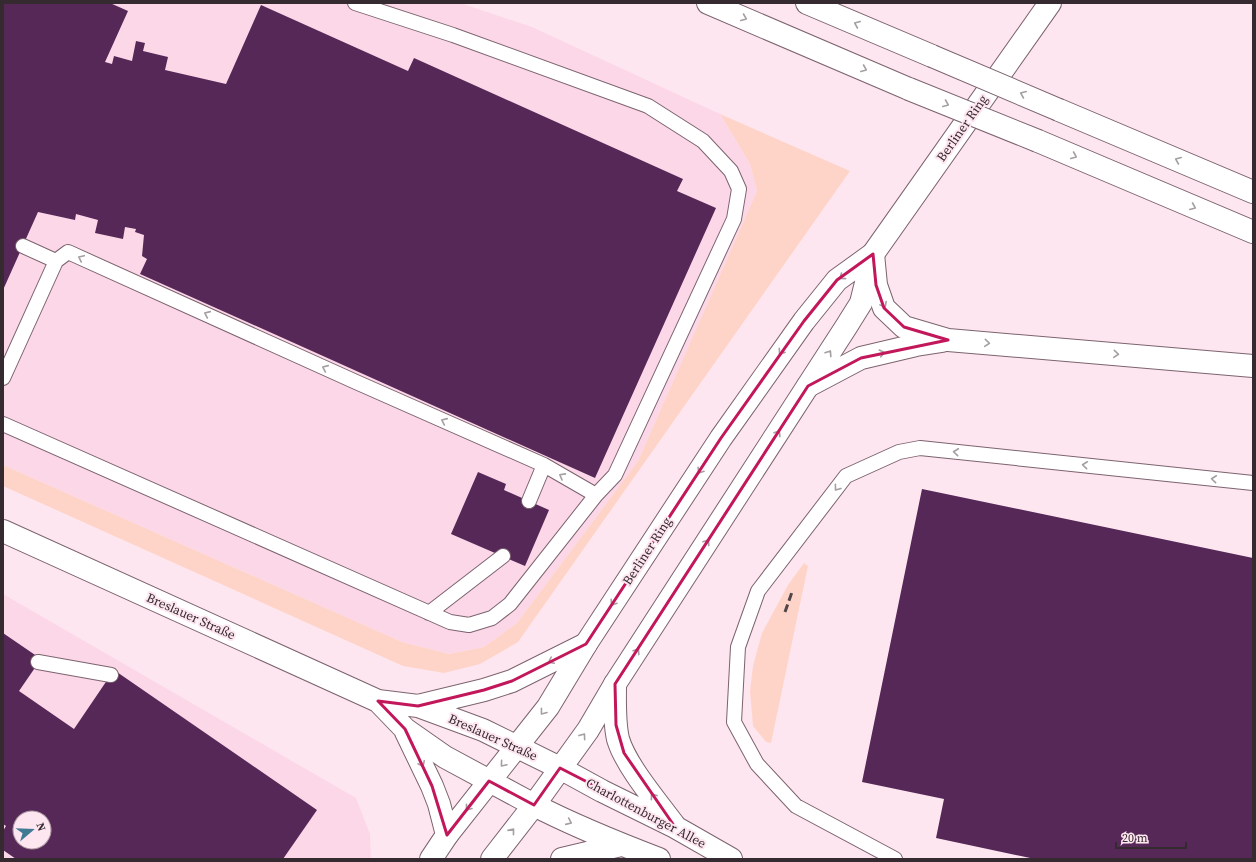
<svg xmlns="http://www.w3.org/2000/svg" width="1256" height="862" viewBox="0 0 1256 862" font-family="'Source Serif 4',serif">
<rect width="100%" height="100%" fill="#fee6f0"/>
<path fill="#fcd7e8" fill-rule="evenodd" d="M3,3H460L532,27L720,114L750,164L757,191L638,461L517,623L484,647L449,654L402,642L3,465Z
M3,594L356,798L370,834L371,859H3ZM20,818H44V842H20Z"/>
<path fill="#ffd4c8" d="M720,114L850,171L518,642L480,664L444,673L403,666L3,486V465L402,642L449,654L484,647L517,623L638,461L757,191L750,164Z
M804,563L808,566L771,743L766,742L753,726L750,691L753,666L762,633L788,585Z"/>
<path fill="#552858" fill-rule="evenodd" d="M3,3H110L128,11L105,62L112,64L114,56L132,61L136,41L145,43L143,51L168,57L165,70L226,84L261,5L408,71L414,58L683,179L677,191L716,208L595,478L140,274L147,259L142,256L144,235L135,232L136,229L125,227L123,239L95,233L98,220L76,214L75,220L38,212L3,290Z
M478,472L506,484L504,490L549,510L525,566L451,534Z
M922,489L1253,558V859H1035L936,838L944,799L862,782Z
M3,633L41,659L19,691L74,729L114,670L317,810L283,859H16L3,850V831L6,826L3,824ZM20,818H44V842H20Z"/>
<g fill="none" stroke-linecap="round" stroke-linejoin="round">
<g stroke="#7c636f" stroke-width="16">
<path id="service" d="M23,246L56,261
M3,378L56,261L68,252L356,382L544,465L596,495
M3,424L450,622L469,625L492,618L510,604L596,495L615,475L734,219L739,189L731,171L703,141L648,106L453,35L355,3
M529,501L544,465
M429,613L503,556
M38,662L111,675
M895,859L796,806L757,764L734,722L738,647L758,591L846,476L899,452L920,448L1253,483"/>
</g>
<g stroke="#7c636f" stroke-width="24">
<path id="tertiary" d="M615,684C615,702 614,722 618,739C626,766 657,802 674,825
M560,768L602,791L675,827L731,859
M534,805C575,826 617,843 659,859
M562,859L621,845"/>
</g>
<g stroke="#7c636f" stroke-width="24">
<path id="secondary" d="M3,531L378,701L418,706L483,730L560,768
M378,701L405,729L445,757L534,805
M418,706L484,690L512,681L586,644
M406,732L432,786L439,804L447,835"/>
</g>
<g stroke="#7c636f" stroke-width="24">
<path id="primary" d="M431,859L447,835L548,707L586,644L721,438L804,321L837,280L873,254L1050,3
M492,859L534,805L588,730L615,684L846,327L861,303L872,259"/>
</g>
<g stroke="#7c636f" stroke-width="24">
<path id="motorway" d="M708,3L909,89
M807,3L932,56
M1059,110L1253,192
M1038,141L1253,232
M873,254L876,285L884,308L904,327L948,340L1253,366
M808,386L861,358L916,345L942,341"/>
</g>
<use href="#service" stroke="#fff" stroke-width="14"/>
<use href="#tertiary" stroke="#fff" stroke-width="22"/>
<use href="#secondary" stroke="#fff" stroke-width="22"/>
<use href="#primary" stroke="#fff" stroke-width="22"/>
<use href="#motorway" stroke="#fff" stroke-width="22"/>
<path stroke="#51444a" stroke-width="3" stroke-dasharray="8 4" stroke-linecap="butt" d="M785,612L792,592"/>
<g stroke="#7c636f" stroke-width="24" stroke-linecap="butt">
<path id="motorway-bridge" d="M932,56L1059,110
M909,89L1038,141"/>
</g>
<use href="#motorway-bridge" stroke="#fff" stroke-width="22"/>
</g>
<defs><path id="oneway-chevron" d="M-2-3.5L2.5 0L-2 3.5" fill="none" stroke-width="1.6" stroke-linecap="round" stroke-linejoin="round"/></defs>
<g stroke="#a49fa1">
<use href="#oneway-chevron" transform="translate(744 18) rotate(23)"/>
<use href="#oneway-chevron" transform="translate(857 24) rotate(-157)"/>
<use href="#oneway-chevron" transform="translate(864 69) rotate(23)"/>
<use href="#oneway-chevron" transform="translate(1023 94) rotate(-157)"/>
<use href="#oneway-chevron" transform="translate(946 104) rotate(22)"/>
<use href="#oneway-chevron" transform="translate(1074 156) rotate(23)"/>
<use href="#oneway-chevron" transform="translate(1178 160) rotate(-157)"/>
<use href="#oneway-chevron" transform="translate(1193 207) rotate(23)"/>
<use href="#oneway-chevron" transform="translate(81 258) rotate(-155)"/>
<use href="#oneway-chevron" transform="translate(842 277) rotate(143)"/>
<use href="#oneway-chevron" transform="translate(884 305) rotate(62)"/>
<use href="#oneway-chevron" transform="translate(207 314) rotate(-156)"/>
<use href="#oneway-chevron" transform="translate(987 343) rotate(5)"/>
<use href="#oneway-chevron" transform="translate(781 352) rotate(125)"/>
<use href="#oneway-chevron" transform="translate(829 353) rotate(-57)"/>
<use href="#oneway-chevron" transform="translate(882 353) rotate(-13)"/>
<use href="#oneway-chevron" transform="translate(1116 354) rotate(5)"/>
<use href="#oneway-chevron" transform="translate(325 368) rotate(-156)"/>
<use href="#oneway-chevron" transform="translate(444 421) rotate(-156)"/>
<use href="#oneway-chevron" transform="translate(778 433) rotate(-57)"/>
<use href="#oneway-chevron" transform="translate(956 452) rotate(-174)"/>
<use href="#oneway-chevron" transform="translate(1085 465) rotate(-174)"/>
<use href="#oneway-chevron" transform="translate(700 471) rotate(123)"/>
<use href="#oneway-chevron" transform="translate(562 476) rotate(-151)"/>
<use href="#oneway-chevron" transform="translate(1214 479) rotate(-174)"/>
<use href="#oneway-chevron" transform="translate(837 488) rotate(127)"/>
<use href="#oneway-chevron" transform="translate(707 542) rotate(-57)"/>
<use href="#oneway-chevron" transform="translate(613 603) rotate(123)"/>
<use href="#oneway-chevron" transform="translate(637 651) rotate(-57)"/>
<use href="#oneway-chevron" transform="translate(551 661) rotate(153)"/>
<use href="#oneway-chevron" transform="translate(543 712) rotate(127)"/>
<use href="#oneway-chevron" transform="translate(583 736) rotate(-54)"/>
<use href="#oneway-chevron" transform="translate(422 764) rotate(64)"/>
<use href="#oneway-chevron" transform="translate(503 764) rotate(130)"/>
<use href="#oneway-chevron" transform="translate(653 796) rotate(-126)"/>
<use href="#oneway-chevron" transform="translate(468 808) rotate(128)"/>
<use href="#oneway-chevron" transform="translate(569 822) rotate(24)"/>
<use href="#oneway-chevron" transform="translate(512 831) rotate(-51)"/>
</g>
<path fill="none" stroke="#c2185b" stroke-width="3" stroke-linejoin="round" d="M873,254L876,285L884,308L904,327L948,340L861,358L808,386L615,684L616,725L624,753L675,827L560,768L534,805L489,781L447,835L432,786L405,729L378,701L418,706L484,690L512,681L586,644L721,438L804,321L837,280Z"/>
<g text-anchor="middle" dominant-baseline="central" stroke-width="4" stroke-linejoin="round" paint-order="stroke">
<g font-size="13" fill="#352a2f" stroke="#fee6f0">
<text transform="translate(962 128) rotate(-55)">Berliner Ring</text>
<text transform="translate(647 551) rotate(-57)">Berliner Ring</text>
<text transform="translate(191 616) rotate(24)">Breslauer Straße</text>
<text transform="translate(493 737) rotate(24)">Breslauer Straße</text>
<text transform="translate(646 813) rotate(28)">Charlottenburger Allee</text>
</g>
</g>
<rect width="1256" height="862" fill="none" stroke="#352a2f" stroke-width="8"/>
<g transform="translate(32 830) rotate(71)"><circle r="19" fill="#fee6f0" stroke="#ae9ba3"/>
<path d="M0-3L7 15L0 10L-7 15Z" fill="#407a93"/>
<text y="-6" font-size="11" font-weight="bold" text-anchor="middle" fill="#352a2f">N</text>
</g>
<path d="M1116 842v6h70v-6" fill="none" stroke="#352a2f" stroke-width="2"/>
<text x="1122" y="842" font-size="12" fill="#352a2f" stroke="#fee6f0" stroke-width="3" paint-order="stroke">20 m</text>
</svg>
